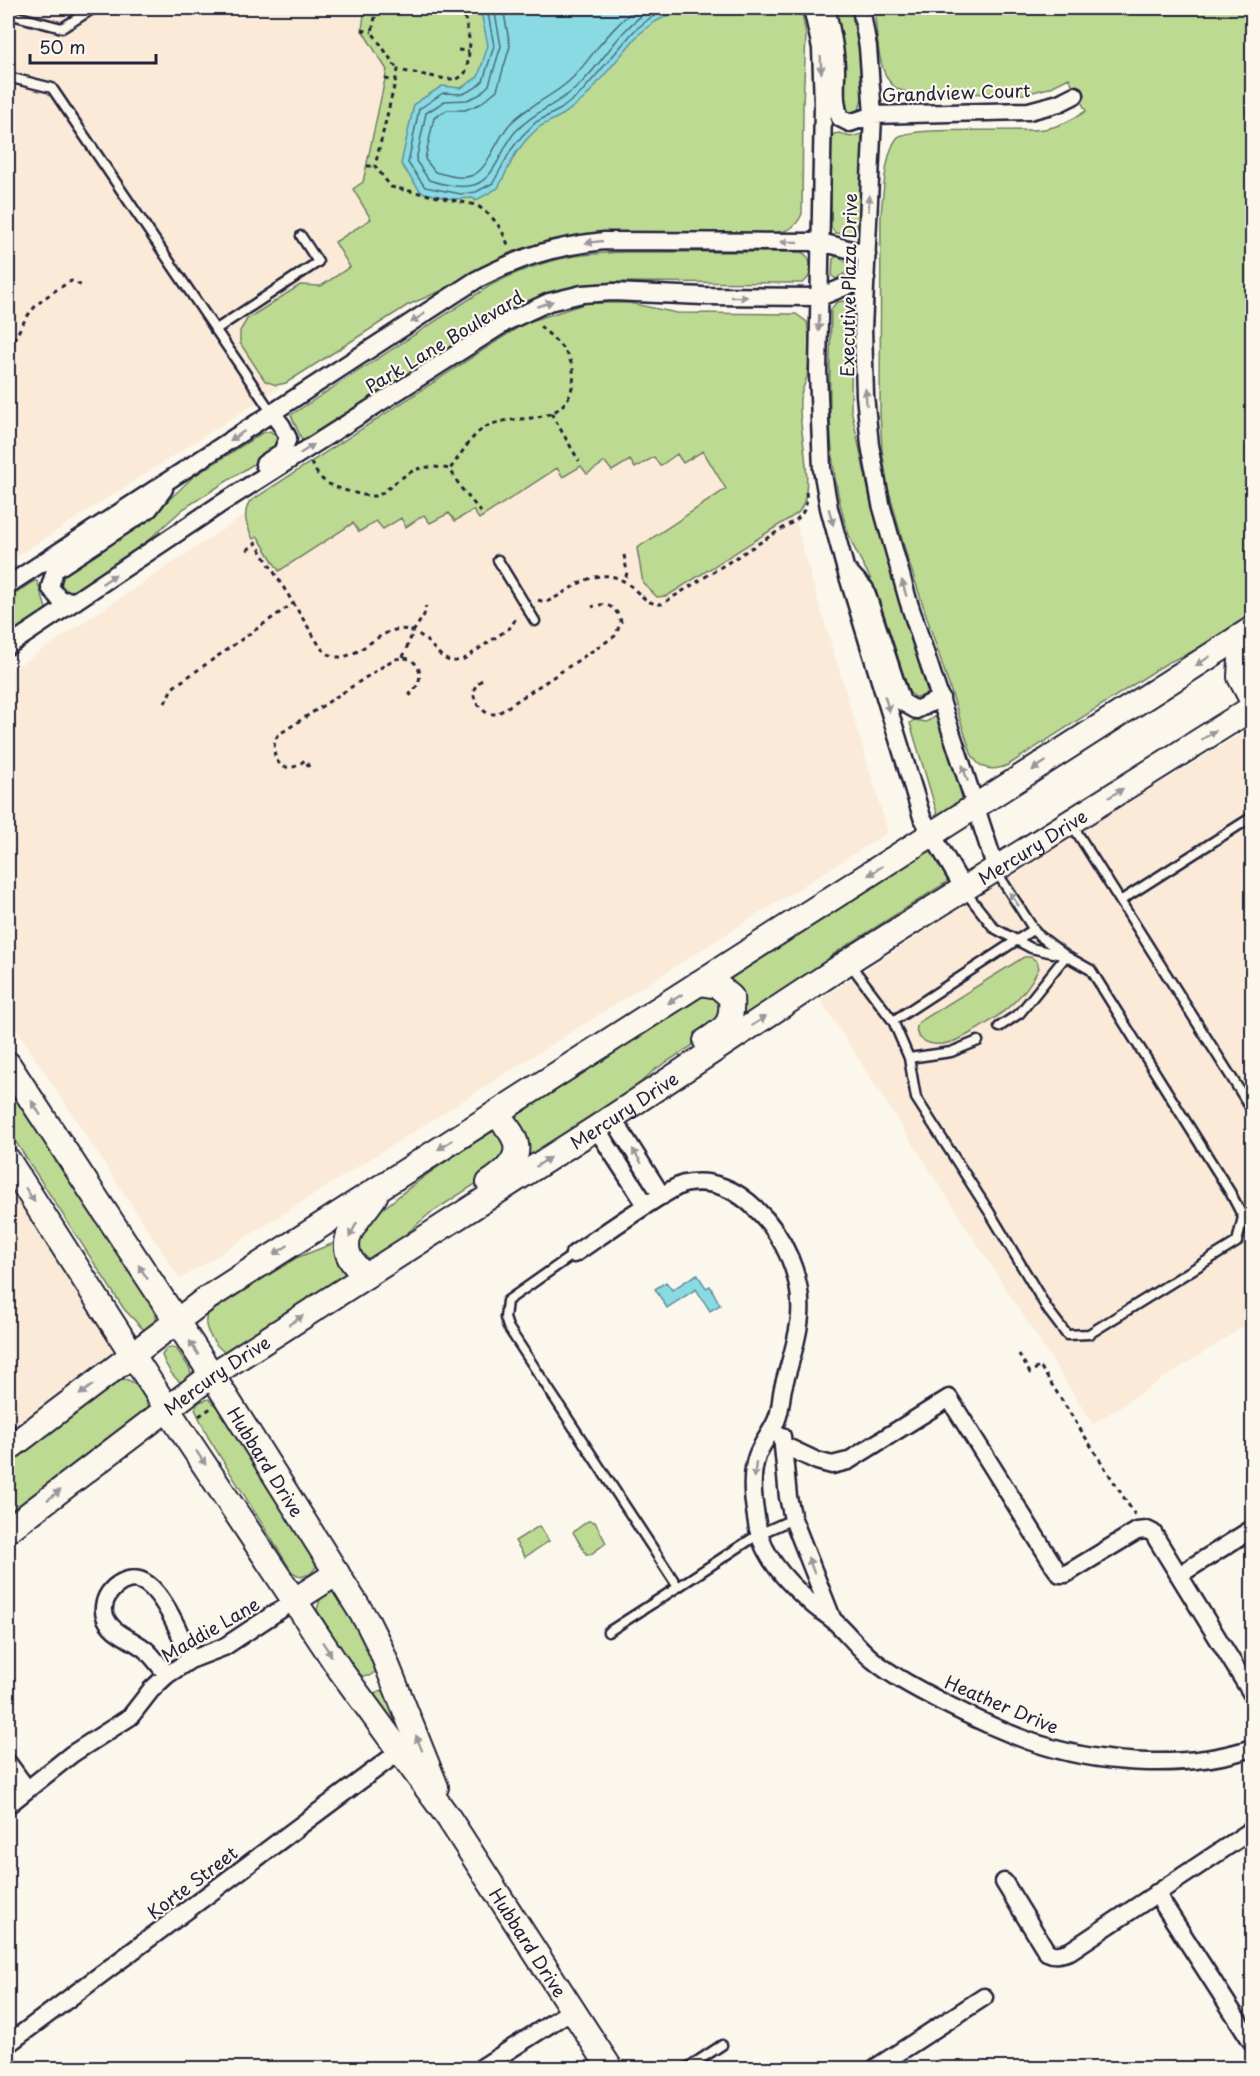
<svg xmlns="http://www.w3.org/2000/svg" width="1260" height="2076" viewBox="0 0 1260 2076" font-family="'Playpen Sans',sans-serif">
<rect width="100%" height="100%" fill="#fbf7ec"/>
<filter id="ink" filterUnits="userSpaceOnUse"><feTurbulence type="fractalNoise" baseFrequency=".0167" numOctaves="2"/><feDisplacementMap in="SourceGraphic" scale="12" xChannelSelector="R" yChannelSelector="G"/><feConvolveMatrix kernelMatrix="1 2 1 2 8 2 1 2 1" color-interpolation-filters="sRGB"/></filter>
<g filter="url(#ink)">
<path fill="#faead7" d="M8,8H791L614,232L549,240L477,270L443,290L408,305L8,562Z
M634,308L799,320L793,507L803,551L888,832L180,1279L8,1016V673L486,354Z
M1252,727V1321L1093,1424L820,999L1050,851Z
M8,1180L117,1348L8,1430Z"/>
<path fill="#bdda92" stroke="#707e66" stroke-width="1.5" d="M360,8H801L806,35L803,104L802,214C796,227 789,231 775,233L614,232L549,240L509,253L443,290L408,305L286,383L276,385L265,381L240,343V331L247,319L300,285L321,286L350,267L335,242L371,219L353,189L363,182L387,70L362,30L364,14Z
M831,8H853C859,35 868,84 859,110L850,113L843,108Z
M874,8H1252V619L1217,641L1167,663L1008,765C992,772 979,770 971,753L906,553L887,484L882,449L880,413L881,215C883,195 885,153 897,138C907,125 1019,133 1044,129C1059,127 1072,120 1086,111L1069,78L1049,88L1025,94L914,93C910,92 904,92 900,90C875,79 878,31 874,8Z
M839,133L850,137L862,134V225C857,236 845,233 835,233L831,227V137L834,134Z
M629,252H801C813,257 814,277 802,283L616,282C569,285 541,293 499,315L306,441L302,440L291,415L294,413L491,285C540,260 574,253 629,252Z
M837,256L850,265V270L836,279L832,276L833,259Z
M852,300L851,409L871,502L928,682V690L923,696L915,697L909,692C898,658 888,623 875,589C868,570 855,554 849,535C824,464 830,384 831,309L837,302Z
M587,303H629L677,313L796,314L807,322C811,341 811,357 807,377C805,384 801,392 800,399C797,429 818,489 798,513L667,596L657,597L643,583L637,548L726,489L703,451L683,463L677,454L660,466L654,457L635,468L630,460L612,471L605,462L587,474L581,466L563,477L557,468L479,519L473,510L455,521L449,513L430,523L424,515L406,527L401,518L383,529L376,521L359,532L353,523L279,571L258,537L253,539C247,526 242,516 249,502L525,323Z
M270,431L276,436L278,445L274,451L183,509L135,552L76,590L68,591L62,586L61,579L65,572L155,513L194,476L262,433Z
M34,581H37L46,608L45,611L8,635V598Z
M938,715L963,791C963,805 951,810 940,817L937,813L910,723L914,720L926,722Z
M926,851L933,853L948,876L947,882L835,953L792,992L742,1018L730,979L732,976Z
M1024,957H1031L1037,962L1039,968C1025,998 997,1019 969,1034C962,1038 950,1043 942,1044C928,1046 910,1037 919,1022Z
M705,994L726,1003L715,1031L654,1070L617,1105L526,1160L513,1118L516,1115Z
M8,1080L147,1295L158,1322L149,1332L144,1330L124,1309L8,1130Z
M498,1130L511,1140L500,1168L429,1214L375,1261C353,1255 356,1237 368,1221C375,1213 386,1207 394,1200C424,1175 456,1154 490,1133Z
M337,1242L355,1271L227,1354C215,1346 199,1325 209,1313L296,1258Z
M172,1347L176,1348L190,1369L191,1377L182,1383C173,1378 165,1365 162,1355L167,1348Z
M123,1379C136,1379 147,1399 148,1410L8,1519V1463L97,1396Z
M209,1399L229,1419L318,1565L310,1574L301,1577L292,1572L208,1437L195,1409L199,1402Z
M588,1521L595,1522L606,1543L591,1554H586L573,1532Z
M539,1526L549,1541L525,1557L515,1541Z
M331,1591L342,1595L378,1670L369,1676H363L356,1671L317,1610L320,1599Z
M391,1685L404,1731L400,1732L373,1695Z"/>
<path fill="#89dae2" stroke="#60909f" stroke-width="1.5" d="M480,8H683L653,23L638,35L585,98L564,114L539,127L526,140L516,153L498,188L475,201L474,198L452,199L421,192L401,164L414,104L442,86L461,88L478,77L488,45Z
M697,1274L706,1288L710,1286L720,1305L710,1311L696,1289L667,1308L655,1289L666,1282L672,1290Z"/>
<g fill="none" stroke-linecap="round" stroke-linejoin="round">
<path stroke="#4b6c7e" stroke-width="1.5" d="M487,8L494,46L483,81L475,88L463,94L443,93L419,109L408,163L425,187L461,194L476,192L493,183L511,150L522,136L536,122L561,109L581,93L634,31L650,18L670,8
M494,8L501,46L489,85L479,95L467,100L445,101L426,113L416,161L429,180C443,184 460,189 474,185C496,178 502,147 515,132C532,113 556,105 575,89C604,64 619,26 654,8
M503,8L510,46L497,90L480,104L465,110H447L434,118L425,159L435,172C448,175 463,181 475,174C489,166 497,139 509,125C526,106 549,99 568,82C580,72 588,59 598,47C610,33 622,19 637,8"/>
<g stroke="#22223b" stroke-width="13">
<path id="lane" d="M8,14L62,28L94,8
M8,77L52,88L272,413
M215,330L318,262L301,236
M498,560L535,621
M1071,823L1252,1110
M996,871L1036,933L1066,956L1020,1013L999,1027
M1120,901L1252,817
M850,964L893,1021L909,1058L916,1098L990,1213L1048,1310L1067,1335L1089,1334L1237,1242L1243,1217L1230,1192L1091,970L1066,956L1031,948L994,928L964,890
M893,1021L1034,929
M909,1058L951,1052L978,1041
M574,1254L507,1301L505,1318L508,1327L678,1587L759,1534L793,1519
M8,1425L14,1442
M608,1632L678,1587
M687,2068L722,2045"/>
</g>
<g stroke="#22223b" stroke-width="21">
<path id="street" d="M812,8L821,48L823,105L818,372L822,469L829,508L845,567L922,817L964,889
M826,8C831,28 836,49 836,70C836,87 834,102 840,118L850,123L873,115L1029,111L1059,103L1075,95
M861,8L868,47L873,115L863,329L865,395L870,445L881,504L908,600L996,869
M264,464L282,452L288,438L282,426L272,413
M850,573L865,589L902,702L916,710L941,698
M8,585L476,280C523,256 552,247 604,241L821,242L867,254
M76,601L60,600L50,587L55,570L149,509L164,489
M8,646L219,505L508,321L549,302L582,294L613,292L703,296L820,297L866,278
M612,1117L662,1196
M596,1128L646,1205
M574,1254C602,1235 630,1215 659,1197C667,1193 676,1186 684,1184C712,1178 737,1190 756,1209C784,1235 803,1278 800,1316C798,1341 789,1364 783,1388C781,1397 781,1407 778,1416C774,1430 762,1442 757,1456C749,1479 754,1506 758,1529C764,1557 789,1584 810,1602C817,1609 826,1614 833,1620C847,1632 858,1648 873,1660C895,1678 921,1691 946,1704C978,1720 1011,1736 1045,1746C1107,1765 1190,1769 1252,1748
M782,1436L788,1497L793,1519L832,1618
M783,1445L817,1461L832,1465L848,1461L949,1398L1056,1569L1060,1574H1066L1137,1531L1147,1530L1153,1533L1252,1694
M1179,1575L1252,1529
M167,1675C161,1667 154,1658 147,1651C134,1639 111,1634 105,1616C98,1595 125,1571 144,1582C164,1593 183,1639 190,1660
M8,1763L27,1789
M8,1805L72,1754L130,1717L151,1690L167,1675L190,1660L224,1647L295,1600
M1004,1882L1047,1952C1055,1956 1061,1954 1070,1951L1252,1830
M1156,1893L1252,2042
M8,2044L400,1751
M481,2068L572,2010
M875,2068L984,1997"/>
</g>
<g stroke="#22223b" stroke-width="28">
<g id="secondary">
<path d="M1252,648L1241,659L1240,677L1252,700"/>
<path d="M699,983L718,986L731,997C733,1024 727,1027 706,1041"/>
<path id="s1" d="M8,1064L212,1375L368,1623L379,1645L436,1787"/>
<path id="s2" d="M8,1160L168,1410L341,1671L448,1817L610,2068"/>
<path d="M489,1183C524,1160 525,1142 495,1114"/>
<path d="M365,1276C360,1271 353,1264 350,1258C338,1235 364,1214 375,1196"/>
<path d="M8,1449L206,1299L1252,629"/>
<path id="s3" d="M8,1530L212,1375L243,1355L596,1128L857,956L1252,708"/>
<path d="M295,1600L337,1573"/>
</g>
</g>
<path stroke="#22223b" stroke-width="3" stroke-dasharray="4.5 4.5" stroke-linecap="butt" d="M377,8L372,32L398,70
M463,8L470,43L467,69L464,75L457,79H446L398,70L375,166L391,187L476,205C493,215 503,229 509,248
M362,30L372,32
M458,50L469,51
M385,79L396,81
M367,166H375
M8,347C17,337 21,325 29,314C39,300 56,290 71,281L83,286
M551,413L579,461
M311,463C315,471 321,480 329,484C338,489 366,497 375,496C381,495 386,490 391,486C413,468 422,464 450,469
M481,512L461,488L450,469C461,455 471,435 486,427C504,417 527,421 546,415C558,412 568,402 571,391C581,360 559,344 539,325
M247,550L256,543L321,648C346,674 369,636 395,630C425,624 434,657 450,661C455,662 460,660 464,659L511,627L517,616
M624,555L627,572L625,581
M538,600L545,602L551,600C580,584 604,560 635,590C645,599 648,604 662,604L796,520C805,512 808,504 806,492
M403,657L413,632L424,615L426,606
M482,680C466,690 476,707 489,714H497L615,636L621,622C617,607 606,601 592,607
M165,703L172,688L298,600
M309,767L305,760C301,763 297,767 292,767C274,770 270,747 278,735L391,661C415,649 431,676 410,694L414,699
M1019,1354L1030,1373L1040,1366L1135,1515
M199,1416L211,1408"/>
<use href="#lane" stroke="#fbf7ec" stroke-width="8"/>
<use href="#street" stroke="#fbf7ec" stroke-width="16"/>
<use href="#secondary" stroke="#fbf7ec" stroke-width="24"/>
</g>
<defs><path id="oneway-solid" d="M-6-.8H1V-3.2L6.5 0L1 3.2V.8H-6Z" transform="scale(1.5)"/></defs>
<g fill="#99979c">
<use href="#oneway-solid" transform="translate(821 65) rotate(88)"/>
<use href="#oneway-solid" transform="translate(869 203) rotate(-88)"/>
<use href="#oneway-solid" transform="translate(594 242) rotate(174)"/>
<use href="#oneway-solid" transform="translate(789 242) rotate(-180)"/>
<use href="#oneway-solid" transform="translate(739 297)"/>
<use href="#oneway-solid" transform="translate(545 304) rotate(-19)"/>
<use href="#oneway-solid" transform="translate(418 318) rotate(147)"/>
<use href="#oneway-solid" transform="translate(819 323) rotate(91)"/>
<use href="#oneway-solid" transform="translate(866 397) rotate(-94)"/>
<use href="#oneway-solid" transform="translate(237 436) rotate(147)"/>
<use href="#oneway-solid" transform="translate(307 449) rotate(-33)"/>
<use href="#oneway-solid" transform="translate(831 517) rotate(75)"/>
<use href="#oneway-solid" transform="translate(109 579) rotate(-34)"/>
<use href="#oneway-solid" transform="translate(904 588) rotate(-106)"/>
<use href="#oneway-solid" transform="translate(1203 661) rotate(147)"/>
<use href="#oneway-solid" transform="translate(887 704) rotate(73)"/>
<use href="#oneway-solid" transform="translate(1209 735) rotate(-32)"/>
<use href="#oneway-solid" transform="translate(1039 766) rotate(147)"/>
<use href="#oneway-solid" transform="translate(965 773) rotate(-108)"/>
<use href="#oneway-solid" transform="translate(1116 793) rotate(-32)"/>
<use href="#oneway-solid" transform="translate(875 871) rotate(147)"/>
<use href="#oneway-solid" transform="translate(1014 899) rotate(-124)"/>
<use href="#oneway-solid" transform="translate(675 999) rotate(147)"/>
<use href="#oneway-solid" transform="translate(759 1021) rotate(-33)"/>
<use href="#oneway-solid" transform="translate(36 1108) rotate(-123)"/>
<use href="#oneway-solid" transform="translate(445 1145) rotate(147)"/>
<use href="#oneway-solid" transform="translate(637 1156) rotate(-122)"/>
<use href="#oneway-solid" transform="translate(543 1162) rotate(-33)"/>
<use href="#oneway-solid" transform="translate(30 1195) rotate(57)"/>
<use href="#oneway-solid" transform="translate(353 1230) rotate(117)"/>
<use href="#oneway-solid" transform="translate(281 1250) rotate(147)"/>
<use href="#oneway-solid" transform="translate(143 1272) rotate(-123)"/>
<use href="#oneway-solid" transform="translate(296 1320) rotate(-33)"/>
<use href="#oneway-solid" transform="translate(194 1348) rotate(-123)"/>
<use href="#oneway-solid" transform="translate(86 1390) rotate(143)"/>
<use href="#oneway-solid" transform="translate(201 1458) rotate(56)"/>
<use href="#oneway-solid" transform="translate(755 1470) rotate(98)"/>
<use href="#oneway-solid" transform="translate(54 1495) rotate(-37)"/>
<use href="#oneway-solid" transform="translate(811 1565) rotate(-111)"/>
<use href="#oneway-solid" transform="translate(327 1649) rotate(57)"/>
<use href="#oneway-solid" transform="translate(419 1743) rotate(-112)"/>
</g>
</g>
<g text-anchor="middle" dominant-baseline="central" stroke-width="4.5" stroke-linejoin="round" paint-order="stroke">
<g font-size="18" fill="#22223b" stroke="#fbf7ec">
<text transform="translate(956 92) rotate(-2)">Grandview Court</text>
<text transform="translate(848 285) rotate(-89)">Executive Plaza Drive</text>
<text transform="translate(444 341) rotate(-31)">Park Lane Boulevard</text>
<text stroke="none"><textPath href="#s3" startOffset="1232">Mercury Drive</textPath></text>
<text stroke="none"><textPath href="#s3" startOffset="746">Mercury Drive</textPath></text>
<text stroke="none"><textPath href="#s3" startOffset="260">Mercury Drive</textPath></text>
<text stroke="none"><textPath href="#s1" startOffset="474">Hubbard Drive</textPath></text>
<text transform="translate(210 1629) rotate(-30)">Maddie Lane</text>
<text transform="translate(1002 1704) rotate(23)">Heather Drive</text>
<text transform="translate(192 1882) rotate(-37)">Korte Street</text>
<text stroke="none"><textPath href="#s2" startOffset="940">Hubbard Drive</textPath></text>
</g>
</g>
<rect width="1260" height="2076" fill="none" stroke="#fbf7ec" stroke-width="30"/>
<rect x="15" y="15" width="1230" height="2046" fill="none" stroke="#22223b" stroke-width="2" filter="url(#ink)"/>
<path d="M30 54v9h126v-9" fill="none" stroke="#22223b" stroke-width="3"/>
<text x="39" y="54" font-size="18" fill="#22223b" stroke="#fbf7ec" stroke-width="4.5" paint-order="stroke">50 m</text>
</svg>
